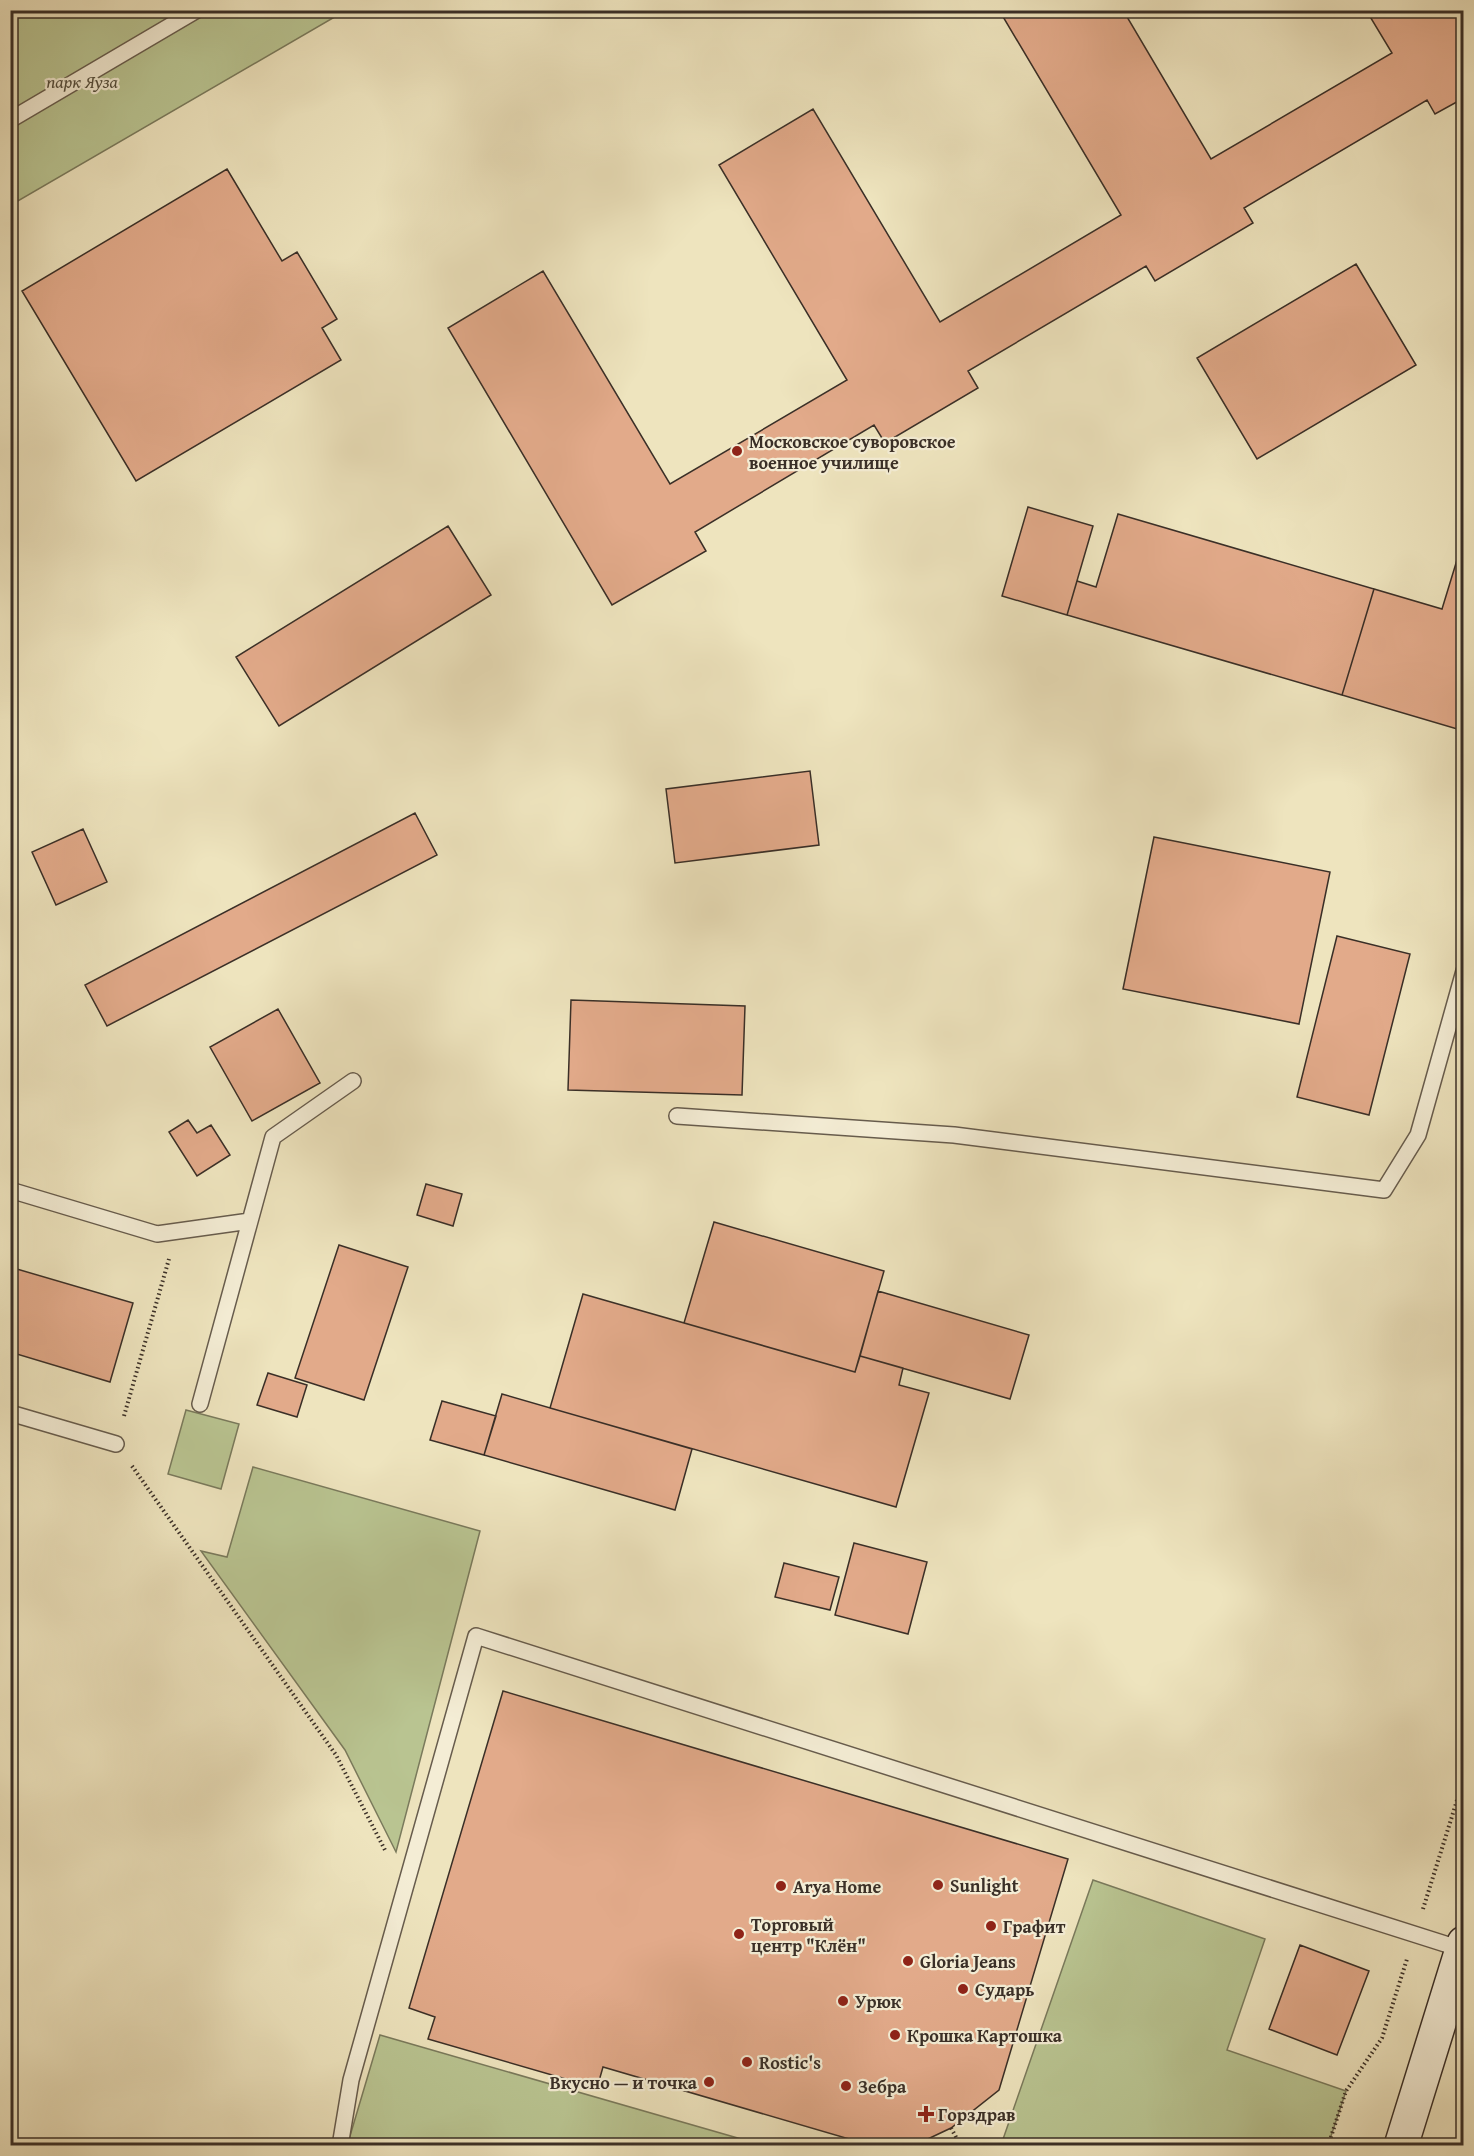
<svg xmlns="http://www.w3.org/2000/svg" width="1474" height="2156" viewBox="0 0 1474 2156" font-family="'Gentium Book Plus',serif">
<rect width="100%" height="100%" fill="#eee4be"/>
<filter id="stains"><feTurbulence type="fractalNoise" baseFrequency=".00333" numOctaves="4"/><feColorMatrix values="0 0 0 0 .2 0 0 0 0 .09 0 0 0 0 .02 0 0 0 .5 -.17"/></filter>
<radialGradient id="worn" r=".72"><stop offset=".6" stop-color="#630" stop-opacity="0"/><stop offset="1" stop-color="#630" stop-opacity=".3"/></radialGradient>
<path fill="#b9c491" stroke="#7a7a5c" stroke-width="1.5" d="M11,11H345L11,205Z
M186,1410L239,1424L221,1489L168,1474Z
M253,1467L480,1531L396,1852L345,1750L201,1551L227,1557Z
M1093,1880L1265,1939L1227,2050L1346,2091L1328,2145H1001Z
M380,2035L425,2048L762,2145L347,2146Z"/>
<path fill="#e2aa8a" stroke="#3a2f27" stroke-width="1.5" d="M999,10H1123L1211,159L1392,53L1366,10H1464V98L1435,114L1427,100L1244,208L1253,223L1155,281L1146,266L968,371L978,388L885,443L874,425L695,532L706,551L612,605L448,328L543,271L670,484L847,380L719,165L813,109L940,322L1121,215Z
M227,169L282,261L297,252L337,319L322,328L341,360L136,481L22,291Z
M1356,264L1416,365L1257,459L1197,358Z
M1028,507L1093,526L1067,615L1002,596Z
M1118,514L1374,589L1342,695L1067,615L1077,581L1096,587Z
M448,526L491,595L279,726L236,657Z
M1464,537V731L1342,695L1374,589L1442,609Z
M810,771L819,845L675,863L666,789Z
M415,813L437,855L107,1026L85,985Z
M83,829L107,882L56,905L32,852Z
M1154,837L1330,872L1299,1024L1123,989Z
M1337,936L1410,954L1369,1115L1297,1097Z
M571,1000L745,1006L742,1095L568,1090Z
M278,1009L320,1083L252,1121L210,1047Z
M188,1120L197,1133L211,1125L230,1155L197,1176L169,1132Z
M426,1184L462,1194L453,1226L417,1215Z
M714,1222L884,1271L855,1372L684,1323Z
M339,1245L408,1267L364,1400L295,1378Z
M10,1267L133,1303L110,1382L10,1352Z
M878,1291L1029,1335L1010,1399L860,1356Z
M583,1294L855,1372L860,1356L903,1368L899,1385L929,1393L896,1507L550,1408Z
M268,1373L307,1385L297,1417L257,1405Z
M502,1394L692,1449L675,1510L484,1455Z
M442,1401L496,1416L484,1455L430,1440Z
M854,1543L927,1562L908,1634L835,1615Z
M784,1563L839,1577L830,1610L775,1597Z
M503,1691L1068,1859L999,2090L951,2128L913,2146H873L603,2067L597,2088L428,2039L435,2017L409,2008Z
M1300,1945L1369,1971L1337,2055L1269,2029Z"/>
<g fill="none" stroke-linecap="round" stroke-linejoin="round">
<g stroke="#675c4d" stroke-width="18">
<path id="service" d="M10,120L197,10
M677,1116L954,1135L1384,1190L1418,1135L1464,971
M10,1190L157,1234L250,1221
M200,1404L273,1137L353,1081
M10,1413L116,1444
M340,2146L351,2080L476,1636L1461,1949"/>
</g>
<g stroke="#3a2f27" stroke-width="36">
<path id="secondary" d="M1401,2146L1464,1943"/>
</g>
<path stroke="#3a2f27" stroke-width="4" stroke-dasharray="1.5 3" stroke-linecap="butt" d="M10,15L17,10
M124,1416L169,1259
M132,1466L336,1755L386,1852
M1423,1909L1464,1778
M951,2128L961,2146
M1328,2146L1346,2091L1382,2038L1407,1959"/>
<use href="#service" stroke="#f4edd5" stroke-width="15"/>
<use href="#secondary" stroke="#f4edd5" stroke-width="33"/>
</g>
<g fill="#8f2418" stroke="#f4edd5" stroke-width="2">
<circle cx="737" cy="451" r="6"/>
<circle cx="938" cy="1885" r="6"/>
<circle cx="781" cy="1886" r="6"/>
<circle cx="991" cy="1926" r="6"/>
<circle cx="739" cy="1934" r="6"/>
<circle cx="908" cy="1961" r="6"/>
<circle cx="963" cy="1989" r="6"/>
<circle cx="843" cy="2001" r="6"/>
<circle cx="895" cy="2035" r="6"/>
<circle cx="747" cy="2062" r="6"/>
<circle cx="709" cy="2082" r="6"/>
<circle cx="846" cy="2086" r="6"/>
<path d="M923 2105h6v6h6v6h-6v6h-6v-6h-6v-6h6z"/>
</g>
<g text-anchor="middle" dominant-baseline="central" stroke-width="4.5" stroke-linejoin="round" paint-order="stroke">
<g font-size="18" font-style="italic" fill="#534d3c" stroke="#f4edd5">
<text x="82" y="81">парк Яуза</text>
</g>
<g font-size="18" font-weight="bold" fill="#3a2f27" stroke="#f4edd5" text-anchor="start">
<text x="749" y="441">Московское суворовское<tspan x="749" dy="21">военное училище</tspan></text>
<text x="950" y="1885">Sunlight</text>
<text x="793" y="1886">Arya Home</text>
<text x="751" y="1924">Торговый<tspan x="751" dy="21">центр "Клён"</tspan></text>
<text x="1003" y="1926">Графит</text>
<text x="920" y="1961">Gloria Jeans</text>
<text x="975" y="1989">Сударь</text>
<text x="855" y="2001">Урюк</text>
<text x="907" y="2035">Крошка Картошка</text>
<text x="759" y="2062">Rostic's</text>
<text x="697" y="2082" text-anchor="end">Вкусно — и точка</text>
<text x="858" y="2086">Зебра</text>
<text x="938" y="2114">Горздрав</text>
</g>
</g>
<rect width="1474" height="2156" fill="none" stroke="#eee4be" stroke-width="36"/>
<rect x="12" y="12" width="1450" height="2132" fill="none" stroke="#3a2f27" stroke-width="3"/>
<rect x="18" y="18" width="1438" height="2120" fill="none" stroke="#3a2f27" stroke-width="1.5"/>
<rect width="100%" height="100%" filter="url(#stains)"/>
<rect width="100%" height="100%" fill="url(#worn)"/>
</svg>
